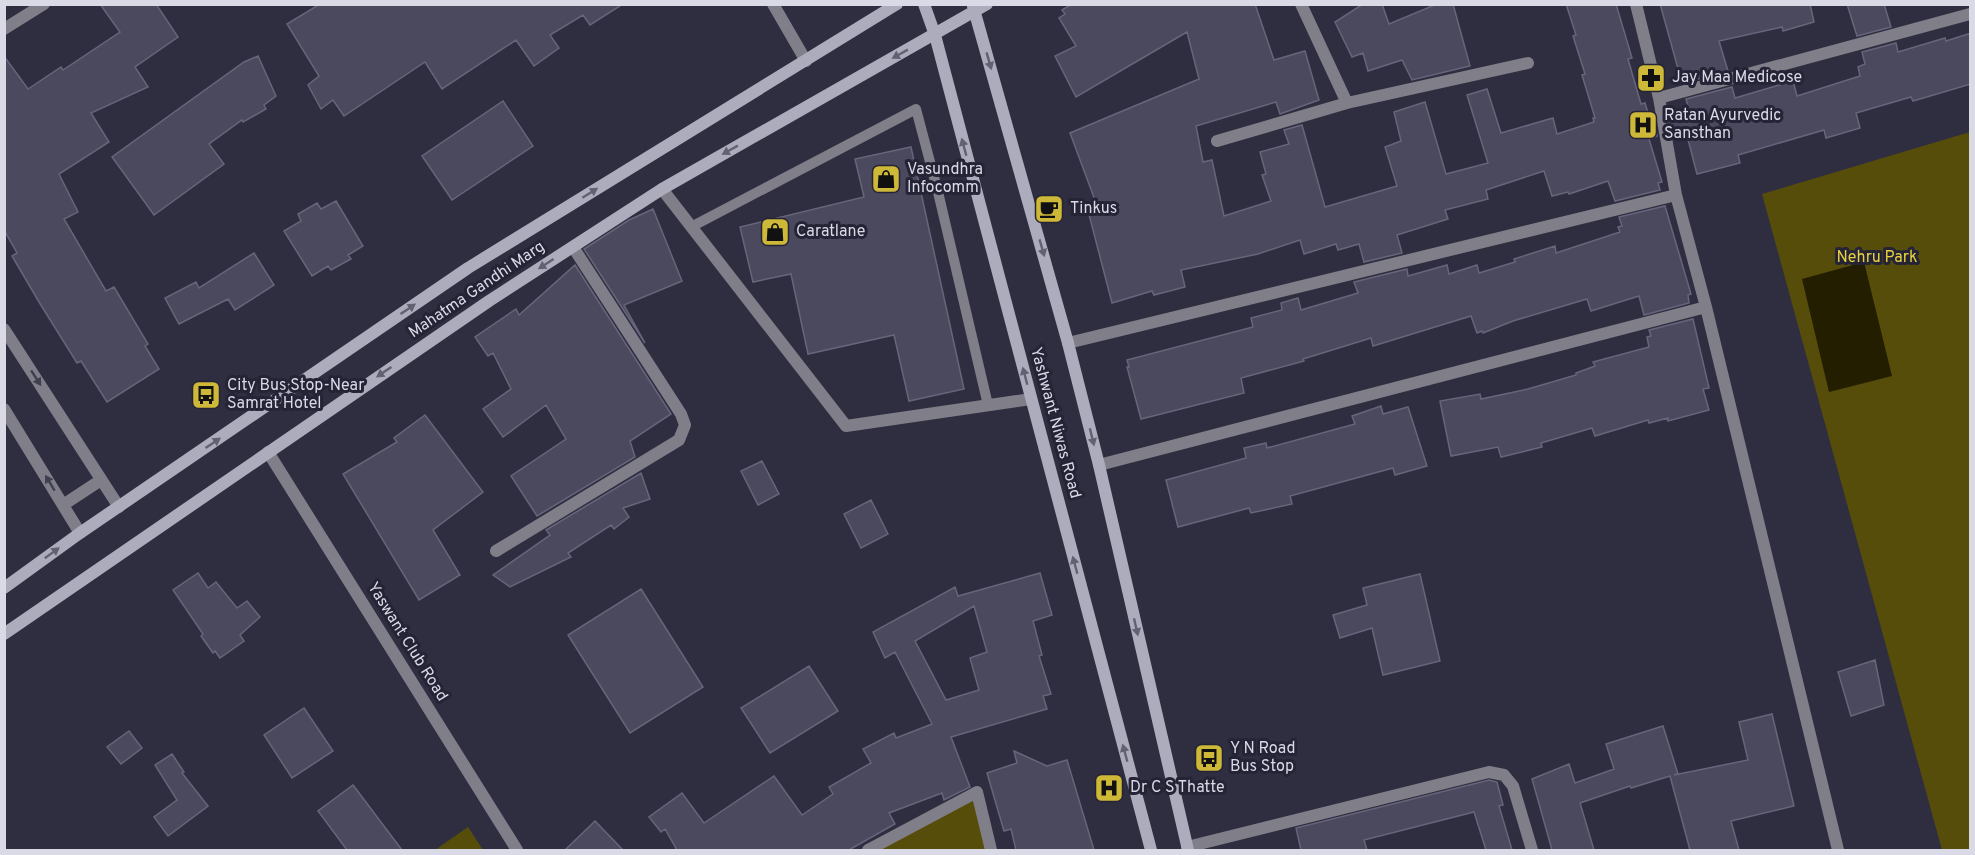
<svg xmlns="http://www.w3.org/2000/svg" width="1975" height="855" viewBox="0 0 1975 855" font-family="Overpass,sans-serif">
<rect width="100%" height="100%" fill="#2f2e40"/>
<path fill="#574d0a" d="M1970,132V850H1942L1762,194Z
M977,792L991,850H868Z
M468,827L483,850H435Z"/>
<path fill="#241e00" d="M1864,262L1892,376L1829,392L1802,279Z"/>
<path fill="#4b495e" stroke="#67657b" stroke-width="1.5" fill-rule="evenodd" d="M100,4H156L178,37L135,67L148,87L91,113L109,142L59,174L78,212L64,219L106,291L114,287L148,344L145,346L159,369L107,402L81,361L77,363L39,302L12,256L17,253L4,230V56L28,89L61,67L63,70L120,32Z
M320,4H623L590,25L583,15L550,35L559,48L534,66L516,40L442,89L425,62L344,116L333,100L321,109L308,85L319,76L287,24Z
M1072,4H1255L1274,60L1305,51L1319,100L1280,114L1276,102L1196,126L1203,162L1212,160L1224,216L1271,201L1262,175L1266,174L1260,152L1289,144L1284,130L1302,125L1325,207L1397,186L1385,147L1401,141L1394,112L1425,102L1446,174L1488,163L1467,95L1487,89L1501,133L1553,118L1557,134L1594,122L1593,118H1595L1582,75L1585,74L1573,36L1576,35L1566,4H1616L1632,58L1628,59L1641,104L1645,103L1650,120L1654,119L1657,136L1649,139L1662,182L1658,183L1660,190L1615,201L1608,181L1569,194L1568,192L1552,196L1544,171L1486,190L1488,199L1445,210L1448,219L1397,235L1402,253L1364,262L1359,244L1338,250L1336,244L1304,254L1300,240L1258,254L1181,270L1185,287L1154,295L1152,291L1112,303L1087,207L1096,203L1070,133L1199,79L1187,32L1076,97L1055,56L1076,46L1059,18L1065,14L1062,10Z
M1363,4H1382L1389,24L1437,4H1453L1470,66L1412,80L1402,60L1368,71L1363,53L1352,57L1335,22Z
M1660,4H1810L1814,22L1783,31L1782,27L1719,41L1728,71L1682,83Z
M1847,4H1884L1891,27L1857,36Z
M1971,33V84L1913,101L1911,97L1856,113L1860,128L1826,138L1824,130L1738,155L1740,163L1697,174L1685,128L1673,132L1670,115L1689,110L1686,99L1732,87L1735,98L1793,81L1797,96L1860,76L1858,67L1865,64L1862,52L1896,43L1898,52L1945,38L1946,41Z
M258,56L276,96L264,105L266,109L243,122L242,120L209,144L224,164L154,215L112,157L244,62Z
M503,101L533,146L452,200L422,156Z
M911,147L964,389L909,401L894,335L808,354L791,274L753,282L740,227L864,197L855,159Z
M336,201L363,246L348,255L351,259L331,270L328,266L312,276L284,231L301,221L298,214L317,203L321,209Z
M1665,206L1691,294L1688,295L1689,303L1644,315L1639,296L1591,311L1587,299L1513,321L1483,333L1482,331L1477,333L1471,316L1373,346L1371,338L1303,359L1304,361L1241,378L1244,393L1141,419L1127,367H1129L1127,360L1253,327L1251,318L1282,310L1281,303L1298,298L1301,310L1358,293L1354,282L1407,269L1408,276L1447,265L1449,274L1477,265L1479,273L1515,262L1514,259L1555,246L1556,253L1620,232L1618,227L1622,226L1619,217Z
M653,209L682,281L624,305L645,343L584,249L629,220Z
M254,253L274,285L235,310L228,299L179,324L165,298L196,282L199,288Z
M575,265L671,414L630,441L635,457L537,516L511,476L566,439L546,405L503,437L483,409L511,389L493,353L488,356L475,337L516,309L519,315Z
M1693,319L1709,388L1703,389L1709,410L1668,421V418L1649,423L1648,420L1595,436L1592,428L1541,443L1542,447L1501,457L1498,447L1451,456L1440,401L1480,394L1481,399L1528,389L1576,375V373L1595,366L1593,362L1649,347L1647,337L1651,336L1649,330Z
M1381,406L1383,414L1408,407L1427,466L1395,475L1393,468L1290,496L1292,504L1251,513L1249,508L1178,527L1166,480L1246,458L1244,448L1266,443L1267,448L1355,424L1352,416Z
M425,415L483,492L433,530L460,575L419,600L343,474L397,442L394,438Z
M762,461L779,494L758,505L741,471Z
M641,473L650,499L623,508L629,517L614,529L611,525L568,553L571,557L510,587L493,575L550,535L546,530Z
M871,500L888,534L861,548L844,514Z
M198,573L208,588L216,582L237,608L247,601L260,617L240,635L244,641L220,658L215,651L213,653L201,636L203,634L173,590Z
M1040,573L1052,615L1033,621L1042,655L1039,656L1051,694L1043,696L1047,709L951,737L970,787L944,800L942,793L889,813L895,824L849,850H677L665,829L661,832L649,817L682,793L704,823L774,776L802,815L833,794L829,787L871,763L863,749L894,733L896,738L932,724L895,652L885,658L873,632L955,587L958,596ZM974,606L987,652L970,658L979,690L946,700L915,641Z
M1420,574L1440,661L1383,675L1372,628L1340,638L1333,615L1367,605L1363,588Z
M641,589L703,687L630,733L568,635Z
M1875,660L1884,705L1851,716L1838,672Z
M809,666L838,711L770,753L741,708Z
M304,708L333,751L292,778L264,735Z
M1772,714L1794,806L1731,821L1739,850H1690L1670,776L1631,788L1630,786L1580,803L1594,850H1552L1532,779L1569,764L1575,783L1614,769L1606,744L1663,726L1678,774L1674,775L1748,760L1739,722Z
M129,731L142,748L121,764L107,747Z
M1014,751L1047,766L1067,760L1094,850H1016L1011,829L1004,831L987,773L1017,763Z
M172,754L184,772L182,773L208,806L168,836L154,817L177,800L155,765Z
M1489,780L1497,782L1503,805L1499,806L1512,850H1486L1474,812L1364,840L1367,850H1301L1296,828Z
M353,785L402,850H347L318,811Z
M595,821L623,850H565Z"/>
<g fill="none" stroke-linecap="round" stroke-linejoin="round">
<path stroke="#807f89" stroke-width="10" d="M691,227L916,109L938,192L988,405"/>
<path stroke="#807f89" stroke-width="12" d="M1301,4L1347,103
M1636,4L1659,98L1676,195L1706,307L1838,850
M4,29L44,4
M1659,98L1970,14
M1217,141L1347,103L1528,63
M662,189L846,426L1031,399
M1068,343L1676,195
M268,452L517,850
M1099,465L1706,307
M496,551L679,440L685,425L681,414L573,247
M1187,847L1489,772L1504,775L1513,786L1532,850
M868,850L977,792L991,850"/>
<path stroke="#807f89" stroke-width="12" d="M773,4L806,61
M4,329L119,507
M4,409L80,533
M63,505L101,480"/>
<path stroke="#adacbc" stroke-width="12" d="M924,4L935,35L1151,850
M973,6L1068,343L1099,465L1188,850
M4,588L80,533L468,268L897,4
M4,634L489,301L662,189L987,4"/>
</g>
<defs><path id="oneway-solid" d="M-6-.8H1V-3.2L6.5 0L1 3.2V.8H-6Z" transform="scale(1.5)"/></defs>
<g fill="#626172">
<use href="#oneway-solid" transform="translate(900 54) rotate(151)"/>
<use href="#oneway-solid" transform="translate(989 61) rotate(74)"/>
<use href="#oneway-solid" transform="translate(964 147) rotate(-105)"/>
<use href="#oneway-solid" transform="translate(730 150) rotate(151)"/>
<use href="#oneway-solid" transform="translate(590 193) rotate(-32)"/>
<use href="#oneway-solid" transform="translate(1042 248) rotate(74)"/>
<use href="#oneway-solid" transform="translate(546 264) rotate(147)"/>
<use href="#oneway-solid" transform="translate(408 309) rotate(-34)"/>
<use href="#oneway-solid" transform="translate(384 372) rotate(146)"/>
<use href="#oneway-solid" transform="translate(1025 376) rotate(-105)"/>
<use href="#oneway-solid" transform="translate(1092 437) rotate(76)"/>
<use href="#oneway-solid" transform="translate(213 443) rotate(-34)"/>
<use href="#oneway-solid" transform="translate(52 553) rotate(-36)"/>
<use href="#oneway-solid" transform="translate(1075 565) rotate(-105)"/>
<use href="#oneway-solid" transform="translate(1136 627) rotate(77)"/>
<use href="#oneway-solid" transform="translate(1125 753) rotate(-105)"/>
</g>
<g fill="#403f4f">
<use href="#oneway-solid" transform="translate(36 378) rotate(57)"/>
<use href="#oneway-solid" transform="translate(50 483) rotate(-121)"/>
</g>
<defs>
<g id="pharmacy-square" transform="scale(1.5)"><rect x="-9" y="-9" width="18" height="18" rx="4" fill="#ceb837" stroke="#252436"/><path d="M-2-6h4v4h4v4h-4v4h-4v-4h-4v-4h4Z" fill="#111"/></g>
<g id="hospital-square" transform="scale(1.5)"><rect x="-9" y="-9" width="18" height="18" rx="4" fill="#ceb837" stroke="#252436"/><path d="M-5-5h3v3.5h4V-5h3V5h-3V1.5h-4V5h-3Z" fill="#111"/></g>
<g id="shop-square" transform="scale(1.5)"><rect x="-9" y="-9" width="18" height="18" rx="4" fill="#ceb837" stroke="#252436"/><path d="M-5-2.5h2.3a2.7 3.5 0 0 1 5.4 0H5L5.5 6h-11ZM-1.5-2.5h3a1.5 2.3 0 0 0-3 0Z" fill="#111"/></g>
<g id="cafe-square" transform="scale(1.5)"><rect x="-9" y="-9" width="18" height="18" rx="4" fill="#ceb837" stroke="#252436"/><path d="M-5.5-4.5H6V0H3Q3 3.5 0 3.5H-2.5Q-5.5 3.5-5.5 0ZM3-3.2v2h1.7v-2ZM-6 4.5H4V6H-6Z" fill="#111"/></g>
<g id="bus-square" transform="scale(1.5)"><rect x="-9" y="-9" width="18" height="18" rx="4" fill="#ceb837" stroke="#252436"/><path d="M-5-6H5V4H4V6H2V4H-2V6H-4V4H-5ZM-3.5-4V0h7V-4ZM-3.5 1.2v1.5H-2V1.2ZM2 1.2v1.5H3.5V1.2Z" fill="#111"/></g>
</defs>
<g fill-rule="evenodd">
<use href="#pharmacy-square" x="1651" y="78"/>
<use href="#hospital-square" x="1643" y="125"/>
<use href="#shop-square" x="886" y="179"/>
<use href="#cafe-square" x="1049" y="209"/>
<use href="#shop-square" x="775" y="232"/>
<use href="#bus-square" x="206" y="395"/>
<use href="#bus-square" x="1209" y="758"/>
<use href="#hospital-square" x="1109" y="788"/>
</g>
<g text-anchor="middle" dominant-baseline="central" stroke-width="6" stroke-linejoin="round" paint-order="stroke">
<g font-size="16" fill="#dad9e6" stroke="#252436" text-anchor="start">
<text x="1672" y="78">Jay Maa Medicose</text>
<text x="1664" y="116">Ratan Ayurvedic<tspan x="1664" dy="18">Sansthan</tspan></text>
<text x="907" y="170">Vasundhra<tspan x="907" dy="18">Infocomm</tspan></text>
<text x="1070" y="209">Tinkus</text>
<text x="796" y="232">Caratlane</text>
<text x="227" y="386">City Bus Stop-Near<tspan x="227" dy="18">Samrat Hotel</tspan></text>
<text x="1230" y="749">Y N Road<tspan x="1230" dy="18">Bus Stop</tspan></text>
<text x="1130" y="788">Dr C S Thatte</text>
</g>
<g font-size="16" fill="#e9d13e" stroke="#252436">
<text x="1877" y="258">Nehru Park</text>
</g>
<g font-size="16" fill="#dad9e6" stroke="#252436">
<text transform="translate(477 290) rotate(-34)">Mahatma Gandhi Marg</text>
<text transform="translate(1055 423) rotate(75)">Yashwant Niwas Road</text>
<text transform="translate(407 642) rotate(58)">Yaswant Club Road</text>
</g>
</g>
<rect width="1975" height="855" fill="none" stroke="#dad9e6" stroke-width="12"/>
</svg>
